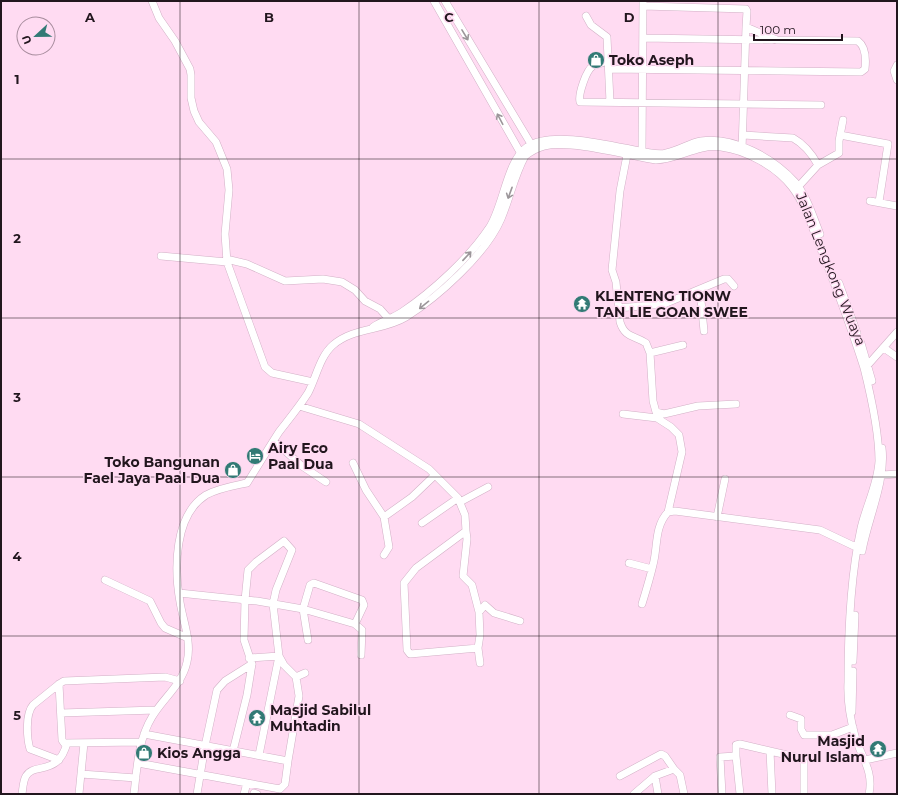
<svg xmlns="http://www.w3.org/2000/svg" width="898" height="795" viewBox="0 0 898 795" font-family="Montserrat,sans-serif">
<rect width="100%" height="100%" fill="#ffdbf2"/>
<g fill="none" stroke-linecap="round" stroke-linejoin="round">
<g stroke="#d2b0c6" stroke-width="8">
<path id="minor" d="M152,1L159,18L175,41L190,69L191,75V98L194,111L199,122L216,142L227,169L229,190L225,234L227,262L265,367L272,373L313,382
M434,1L520,152
M445,1L531,144
M586,16L591,25L607,37L610,102
M643,38L772,40
M602,63C599,64 595,64 593,66C586,70 578,95 580,102L821,105
M897,65L894,71L897,80
M609,69L861,72L865,69C866,60 866,47 858,41L777,40L746,27L747,11L746,9L643,6
M743,135L793,138C804,144 812,154 818,165
M840,135L888,144L879,202
M742,150L746,27
M642,151L643,1
M627,155L620,191L612,270L616,282L620,322C625,338 634,335 646,343L650,353L683,345
M798,187L818,165L839,153V141L843,120
M870,201L897,206
M161,256L227,262
M226,259L247,264L285,281L323,279L342,282L355,290L365,301L380,309L388,318
M839,283L857,333
M700,290L704,331
M618,308L664,304L724,279H728L734,286
M373,327C382,321 393,318 402,312C432,292 469,258 489,228C503,208 507,160 527,147C552,129 616,147 645,152C652,153 660,155 666,153C678,151 689,143 701,141C734,136 773,158 795,182C807,196 813,217 820,234
M861,343L872,381
M884,348L897,357
M650,353L653,401L656,412L664,414L698,406L736,404
M866,367L897,332
M299,406L359,424L429,469L458,498L465,515L466,531L416,568L404,583L407,650L410,654L478,648L480,663
M623,414L657,418L671,427L679,435L682,452L668,512
M274,441L302,466L326,482
M353,463L366,490L384,517L389,547L384,555
M882,475L897,474
M460,502L488,487
M384,517L412,497L435,475
M717,517L725,479
M422,523L458,498
M466,531L467,539L463,576L472,585L479,612L485,605L494,613L520,621
M862,551C868,518 886,481 882,448
M629,563L652,569
M105,580L150,601L161,623L165,628L188,638
M179,593L257,601L303,609L355,624L362,630L361,655
M642,604C646,591 650,578 653,565C658,547 654,527 668,512L675,511L820,530L858,548
M308,640L303,609L310,585L314,583L362,600L364,605L355,624
M478,648L480,635L479,612
M249,658L279,656L259,755
M853,661L855,615
M296,677L305,673
M59,684L62,740L64,743L141,742
M852,712L853,671
M61,713L156,710
M790,715L801,719V729L804,735H832L853,727
M233,751L247,695L252,664L244,640L245,600L248,570L256,562L284,541L292,550L276,590L273,604L279,656L284,665L296,677L299,696L288,761
M770,751L772,794
M736,756V745L740,744L800,758L804,762V794
M59,760L30,749C27,739 25,714 33,705L59,684L64,681L165,677L180,681
M865,760L897,753
M138,763L280,789L285,784L288,761L144,734
M81,774L136,778
M620,776L661,754L665,756L674,769
M655,776L658,794
M254,793L257,794
M22,794C23,788 23,781 26,776C34,762 58,777 67,743
M79,794L84,743
M134,794C137,768 138,740 152,717C163,698 182,685 187,662C192,642 183,621 180,602C174,569 174,515 206,495C219,488 233,486 247,483C258,466 268,449 279,432C289,419 299,407 308,393C316,378 320,356 333,345C354,327 383,331 406,317C438,297 486,254 501,219C510,198 514,176 525,156C530,152 536,148 544,146C572,140 626,155 656,160C680,159 696,144 721,147C746,150 777,167 792,187C805,204 812,227 820,247C836,287 851,327 864,368C871,396 879,432 879,461C878,484 866,506 861,528C850,578 848,631 848,682C847,701 850,718 855,736C861,757 874,771 869,794
M197,794L205,746L217,690L225,681L252,664
M244,794L247,783
M634,794L655,776L674,769L680,775L684,794
M722,794L720,757L736,756L740,794"/>
</g>
<use href="#minor" stroke="#fff" stroke-width="7"/>
</g>
<defs><path id="oneway-shaft" d="M-6 0H5M1.5-3L5.5 0L1.5 3" fill="none" stroke-width="1.6" stroke-linecap="round" stroke-linejoin="round"/></defs>
<g stroke="#9c969a">
<use href="#oneway-shaft" transform="translate(465 35) rotate(59)"/>
<use href="#oneway-shaft" transform="translate(500 119) rotate(-118)"/>
<use href="#oneway-shaft" transform="translate(510 193) rotate(110)"/>
<use href="#oneway-shaft" transform="translate(467 256) rotate(-47)"/>
<use href="#oneway-shaft" transform="translate(424 305) rotate(141)"/>
</g>
<path fill="none" stroke="#22161e" stroke-width="1" stroke-opacity="0.55" d="M180,1V794M359,1V794M539,1V794M718,1V794M1,159H897M1,318H897M1,477H897M1,636H897"/>
<defs>
<g id="shop-disc" transform="scale(0.9)"><circle r="9.5" fill="#327a75" stroke="#ffdbf2"/><path d="M-5-2.5h2.3a2.7 3.5 0 0 1 5.4 0H5L5.5 6h-11ZM-1.5-2.5h3a1.5 2.3 0 0 0-3 0Z" fill="#fff"/></g>
<g id="temple-disc" transform="scale(0.9)"><circle r="9.5" fill="#327a75" stroke="#ffdbf2"/><path d="M0-6L5-2H3V0L6.5 2.5H4V6H1.5V3h-3V6H-4V2.5H-6.5L-3 0V-2H-5Z" fill="#fff"/></g>
<g id="hotel-disc" transform="scale(0.9)"><circle r="9.5" fill="#327a75" stroke="#ffdbf2"/><path d="M-6-4.5h1.5V1H6V5H4.5V3h-9V5H-6ZM-4 0a1.8 1.8 0 1 1 3.6 0ZM.5 0V-2.5h3Q6-2.5 6 0Z" fill="#fff"/></g>
</defs>
<g fill-rule="evenodd">
<use href="#shop-disc" x="596" y="60"/>
<use href="#temple-disc" x="582" y="304"/>
<use href="#hotel-disc" x="255" y="456"/>
<use href="#shop-disc" x="233" y="470"/>
<use href="#temple-disc" x="257" y="718"/>
<use href="#temple-disc" x="878" y="749"/>
<use href="#shop-disc" x="144" y="753"/>
</g>
<g text-anchor="middle" dominant-baseline="central" stroke-width="3" stroke-linejoin="round" paint-order="stroke">
<g font-size="14" font-weight="bold" fill="#22161e" stroke="#ffdbf2" text-anchor="start">
<text x="609" y="60">Toko Aseph</text>
<text x="595" y="296">KLENTENG TIONW<tspan x="595" dy="16">TAN LIE GOAN SWEE</tspan></text>
<text x="268" y="448">Airy Eco<tspan x="268" dy="16">Paal Dua</tspan></text>
<text x="220" y="462" text-anchor="end">Toko Bangunan<tspan x="220" dy="16">Fael Jaya Paal Dua</tspan></text>
<text x="270" y="710">Masjid Sabilul<tspan x="270" dy="16">Muhtadin</tspan></text>
<text x="865" y="741" text-anchor="end">Masjid<tspan x="865" dy="16">Nurul Islam</tspan></text>
<text x="157" y="753">Kios Angga</text>
</g>
<g font-size="14" fill="#22161e" stroke="#ffdbf2">
<text transform="translate(831 269) rotate(68)">Jalan Lengkong Wuaya</text>
</g>
</g>
<g font-size="13" text-anchor="middle" font-weight="bold" fill="#22161e" stroke="#ffdbf2" stroke-width="3" stroke-linejoin="round" paint-order="stroke">
<text x="90" y="22">A</text>
<text x="269" y="22">B</text>
<text x="449" y="22">C</text>
<text x="629" y="22">D</text>
<text x="17" y="84">1</text>
<text x="17" y="243">2</text>
<text x="17" y="402">3</text>
<text x="17" y="561">4</text>
<text x="17" y="720">5</text>
</g>
<rect width="898" height="795" fill="none" stroke="#22161e" stroke-width="4"/>
<g transform="translate(36 36) rotate(248)"><circle r="19" fill="#ffdbf2" stroke="#a78c9d"/>
<path d="M0-3L7 15L0 10L-7 15Z" fill="#327a75"/>
<text y="-6" font-size="11" font-weight="bold" text-anchor="middle" fill="#22161e">U</text>
</g>
<path d="M754 34v6h88v-6" fill="none" stroke="#22161e" stroke-width="2"/>
<text x="760" y="34" font-size="12" fill="#22161e" stroke="#ffdbf2" stroke-width="3" paint-order="stroke">100 m</text>
</svg>
